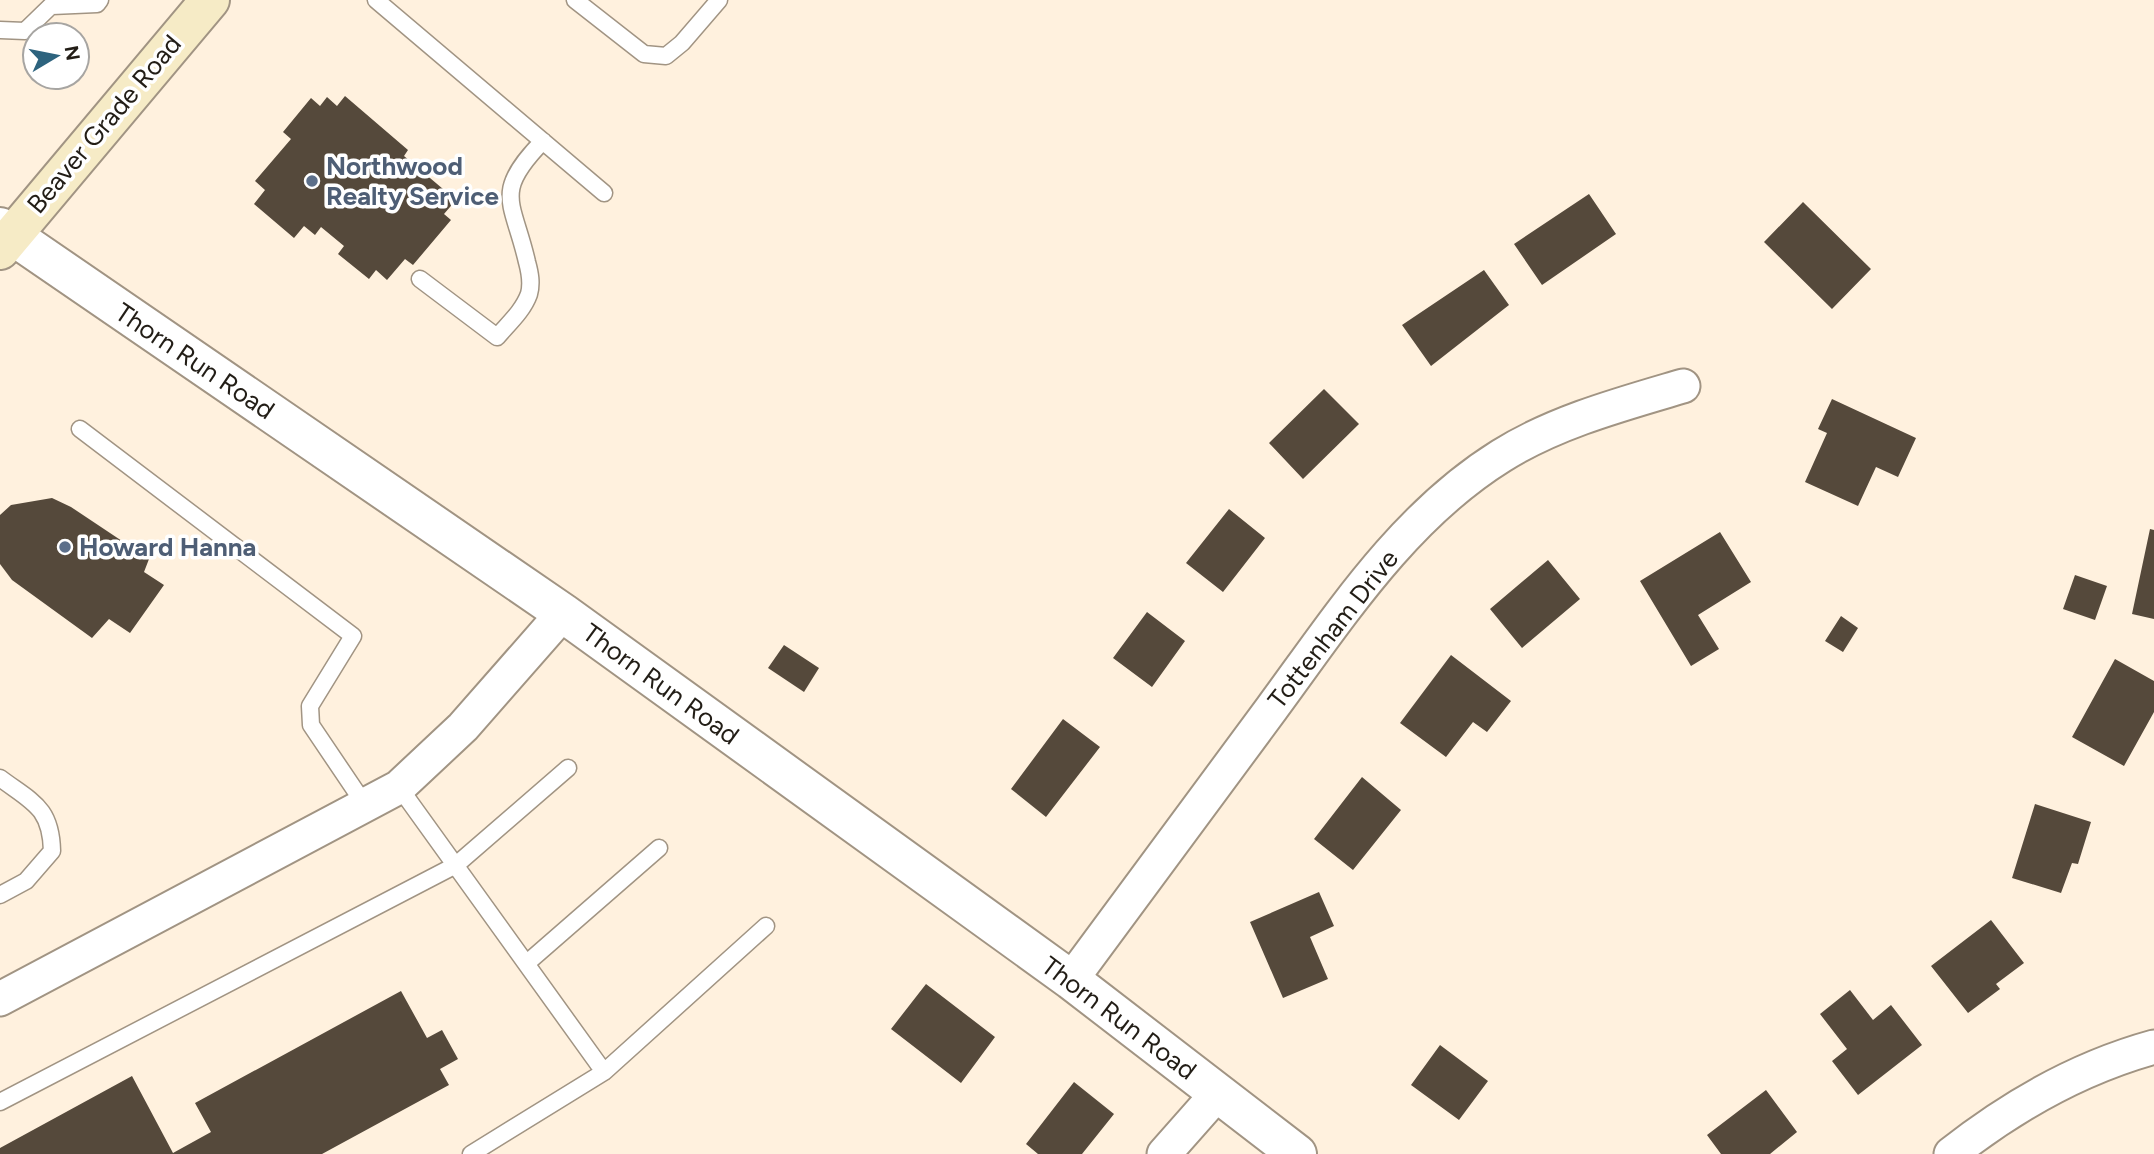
<svg xmlns="http://www.w3.org/2000/svg" width="2154" height="1154" viewBox="0 0 2154 1154" font-family="Figtree,sans-serif">
<rect width="100%" height="100%" fill="#fff1de"/>
<path fill="#55493b" d="M345,96L408,150L404,156L456,200L444,214L451,220L413,265L405,259L387,280L376,270L369,279L338,254L344,246L321,227L315,235L304,226L294,238L254,204L265,190L255,181L291,139L283,132L311,98L320,106L327,97L337,106Z
M1589,194L1616,234L1542,285L1514,244Z
M1803,202L1871,269L1832,309L1764,242Z
M1484,270L1509,305L1431,366L1402,325Z
M1324,389L1359,424L1303,479L1269,443Z
M1832,399L1916,438L1898,477L1876,467L1858,506L1805,482L1827,433L1818,429Z
M52,498L71,507L149,559L144,572L164,585L130,633L109,619L92,638L12,580L0,564V515L11,505Z
M1229,509L1265,538L1223,592L1186,563Z
M2150,529L2154,530V619L2132,614Z
M1720,532L1751,582L1698,615L1719,649L1691,666L1640,581Z
M1548,560L1580,599L1522,648L1490,609Z
M2075,575L2107,586L2095,620L2063,609Z
M1147,612L1185,641L1152,687L1113,658Z
M1841,616L1858,628L1843,652L1825,641Z
M784,645L819,668L804,692L768,668Z
M1451,655L1511,701L1487,732L1473,722L1446,757L1400,723Z
M2115,659L2154,681V712L2124,766L2072,737Z
M1063,719L1100,747L1046,817L1011,789Z
M1362,777L1401,810L1353,870L1314,839Z
M2035,804L2091,822L2078,864L2072,863L2061,893L2012,878Z
M1319,892L1334,926L1310,937L1328,979L1283,998L1250,922Z
M1991,920L2024,963L1996,984L2000,989L1968,1013L1931,966Z
M926,984L995,1037L961,1083L891,1029Z
M1850,990L1873,1020L1891,1005L1922,1045L1858,1095L1832,1061L1847,1049L1820,1014Z
M401,991L427,1038L442,1030L458,1059L440,1069L449,1085L322,1154H0V1148L132,1076L173,1153L211,1132L195,1103Z
M1440,1045L1488,1081L1459,1120L1411,1085Z
M1074,1082L1114,1114L1082,1154H1038L1026,1144Z
M1766,1090L1797,1132L1770,1154H1721L1707,1135Z"/>
<g fill="none" stroke-linecap="round" stroke-linejoin="round">
<g stroke="#a19483" stroke-width="19">
<path id="service" d="M376,0L604,193
M575,0L644,54L666,56L682,43L719,0
M52,6L97,4L100,0
M0,30L25,31L57,0
M420,279L497,337C508,324 523,311 529,294C532,283 530,273 527,262C513,201 492,193 543,141
M80,429L353,636L310,706L311,725L365,805
M0,778C32,802 51,807 52,851L26,881L0,895
M399,787L604,1072L471,1154
M527,963L659,848
M604,1072L766,926
M0,1102L456,865L568,768"/>
</g>
<g stroke="#a19483" stroke-width="37">
<path id="minor" d="M1071,980C1138,890 1205,799 1272,708C1339,617 1403,517 1501,456C1555,422 1622,404 1683,386
M0,999L399,787L463,727L563,613
M1164,1154L1217,1094
M1951,1154C2013,1105 2078,1068 2154,1047"/>
</g>
<g stroke="#a19483" stroke-width="42">
<path id="tertiary" d="M0,227L563,613L1071,980L1297,1154"/>
</g>
<g stroke="#a19483" stroke-width="42">
<path id="secondary" d="M0,250L210,0"/>
</g>
<use href="#service" stroke="#fff" stroke-width="16"/>
<use href="#minor" stroke="#fff" stroke-width="33"/>
<use href="#tertiary" stroke="#fff" stroke-width="38"/>
<use href="#secondary" stroke="#f6ebc6" stroke-width="38"/>
</g>
<g fill="#5c6f8a" stroke="#fff" stroke-width="2.5">
<circle cx="312" cy="181" r="7"/>
<circle cx="65" cy="547" r="7"/>
</g>
<g text-anchor="middle" dominant-baseline="central" stroke-width="7" stroke-linejoin="round" paint-order="stroke">
<g font-size="26" fill="#221d16" stroke="#fff">
<text transform="translate(104 124) rotate(-50)">Beaver Grade Road</text>
<text transform="translate(195 361) rotate(34)">Thorn Run Road</text>
<text transform="translate(1333 629) rotate(-52)">Tottenham Drive</text>
<text transform="translate(661 684) rotate(36)">Thorn Run Road</text>
<text transform="translate(1119 1018) rotate(37)">Thorn Run Road</text>
</g>
<g font-size="26" font-weight="bold" fill="#4e5e75" stroke="#fff" text-anchor="start">
<text x="326" y="166">Northwood<tspan x="326" dy="30">Realty Service</tspan></text>
<text x="79" y="547">Howard Hanna</text>
</g>
</g>
<g transform="translate(56 56) rotate(80)"><circle r="33" fill="#ffffff" stroke="#a7a5a2" stroke-width="2"/>
<path d="M0-5L12 26L0 18L-12 26Z" fill="#2d637e"/>
<text y="-10" font-size="19" font-weight="bold" text-anchor="middle" fill="#221d16">N</text>
</g>
</svg>
